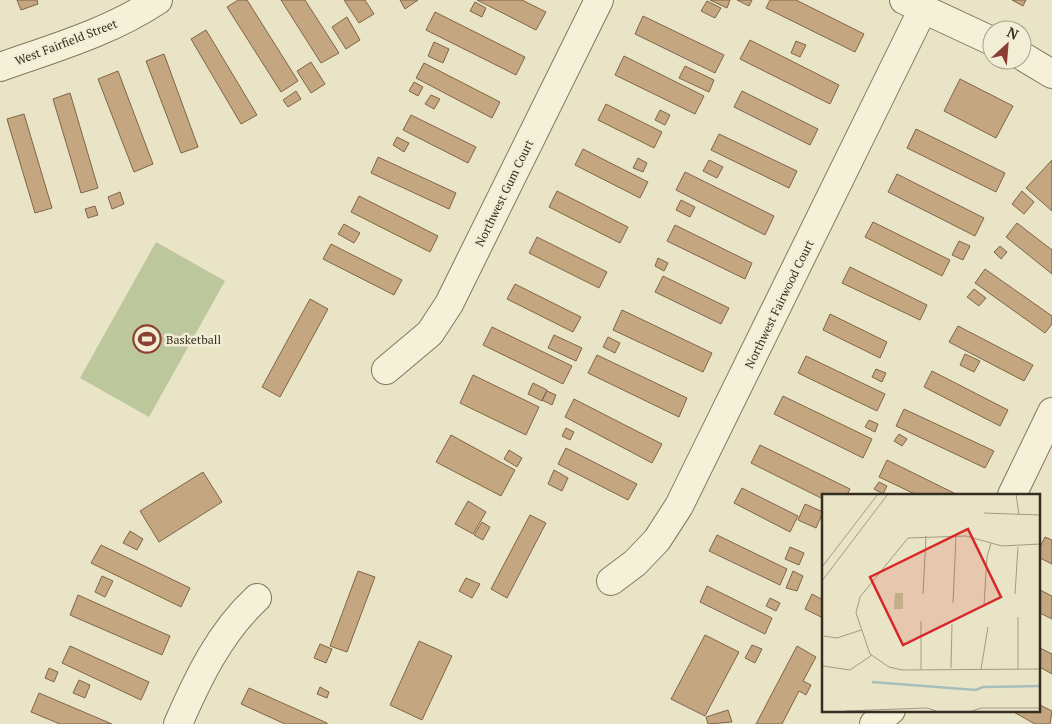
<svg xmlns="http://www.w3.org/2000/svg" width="1052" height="724" viewBox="0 0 1052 724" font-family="'PT Serif',serif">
<rect width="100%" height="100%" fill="#eae4c7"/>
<path fill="#bcc79c" d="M156,242L225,281L149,417L80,378Z"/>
<path fill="#c4a681" stroke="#806547" d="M17,0H37L38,4L21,10Z
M238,0H247L298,81L281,92L227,7Z
M281,0H305L339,53L321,63Z
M344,0H365L374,14L359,23Z
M400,0H418L405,9Z
M477,0H522L546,12L536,30Z
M710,0H730L727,8Z
M737,0H752L749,6Z
M770,0H796L864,34L855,52L766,8Z
M1012,0H1026L1023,6Z
M707,1L721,8L715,18L701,11Z
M475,2L486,8L482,17L470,11Z
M435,12L525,57L516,75L426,30Z
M643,16L724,55L715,73L635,34Z
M347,17L360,40L346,49L332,27Z
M206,30L257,115L241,124L191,39Z
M750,40L839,85L830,104L740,59Z
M796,41L806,45L800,57L791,53Z
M434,42L449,49L443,63L428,56Z
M164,54L198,147L181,153L146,61Z
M624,56L704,96L695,114L615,75Z
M311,62L325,84L311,93L297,71Z
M424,63L500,102L492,118L416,78Z
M685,66L714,80L709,92L679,78Z
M118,71L153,164L134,172L98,79Z
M960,79L1013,106L996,138L944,111Z
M414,82L423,87L418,96L409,91Z
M296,91L301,99L288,107L283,100Z
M742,91L818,129L810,145L734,107Z
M70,93L98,188L81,193L53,99Z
M431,95L440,99L434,109L425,104Z
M606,104L662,132L654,148L598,120Z
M660,110L670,115L665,125L655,120Z
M24,114L52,208L35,213L7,119Z
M411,115L476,147L468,163L403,130Z
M916,129L1005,173L996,192L907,148Z
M719,134L797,171L789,188L711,150Z
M397,137L409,143L404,152L393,145Z
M583,149L648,182L640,198L575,165Z
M378,157L456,193L449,209L371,173Z
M638,158L647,163L643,172L633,168Z
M709,160L723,167L717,178L703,171Z
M1052,160V211L1026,188Z
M685,172L774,216L765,235L676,190Z
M897,174L984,218L975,236L888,192Z
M557,191L628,227L620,243L549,207Z
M1022,191L1034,202L1024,214L1012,204Z
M120,192L124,204L112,209L108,197Z
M359,196L438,236L430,252L351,212Z
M681,200L695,207L690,217L676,210Z
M95,206L98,215L88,218L85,209Z
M873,222L950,260L942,276L865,237Z
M1017,223L1052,250V274L1006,237Z
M344,224L360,233L354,243L338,234Z
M675,225L752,263L745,279L667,241Z
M537,237L607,272L599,288L529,253Z
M959,241L970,246L963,260L952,255Z
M331,244L402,280L394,295L323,259Z
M1000,246L1007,252L1001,259L994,252Z
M658,258L668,263L664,271L655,266Z
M850,267L927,305L920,320L842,283Z
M985,269L1052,316V324L1045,333L975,283Z
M663,276L729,308L721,324L655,292Z
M515,284L581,317L573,332L507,299Z
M974,289L986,298L979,306L967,297Z
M310,299L328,309L280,397L262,387Z
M622,310L712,353L703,372L613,330Z
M830,314L887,342L880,358L823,330Z
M958,326L1033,365L1024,381L949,342Z
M492,327L572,366L563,384L483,345Z
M554,335L582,348L576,361L548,348Z
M608,337L620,343L615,353L603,347Z
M965,354L980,361L974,372L960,365Z
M597,355L687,398L679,417L588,373Z
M806,356L885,394L877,411L798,373Z
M876,369L886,373L882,382L872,377Z
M932,371L1008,410L1000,426L924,387Z
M473,375L539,407L526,435L460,403Z
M533,383L547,390L542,401L528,394Z
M547,391L556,395L552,405L542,400Z
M783,396L872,439L863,458L774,414Z
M574,399L662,444L652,463L565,417Z
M904,409L994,451L985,468L896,426Z
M869,420L878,424L875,432L865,427Z
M566,428L574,432L570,440L562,436Z
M899,434L907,439L902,446L894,441Z
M451,435L515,470L501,496L436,462Z
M760,445L850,489L847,495H823V499L751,463Z
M566,448L637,484L628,500L558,464Z
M509,450L522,458L517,467L504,459Z
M887,460L958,495H917L879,477Z
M554,470L568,478L562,491L548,484Z
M203,472L222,502L159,542L140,511Z
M879,482L887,486L883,494L874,489Z
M742,488L798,516L790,532L734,503Z
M468,501L486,512L473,534L455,524Z
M805,504L823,512L816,528L798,520Z
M530,515L546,523L507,598L491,589Z
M482,522L490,527L483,540L474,535Z
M130,531L143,539L137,550L123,543Z
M717,535L787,569L780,585L709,551Z
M1045,537L1052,540V564L1038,557V551Z
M101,545L190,588L181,607L91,563Z
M790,547L804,553L799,565L785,559Z
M358,571L375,577L347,652L330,646Z
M793,571L803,576L797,591L786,588Z
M102,576L113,581L105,597L95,592Z
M466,578L480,584L472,598L459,591Z
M707,586L772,618L765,634L700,602Z
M1038,589L1052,596V619L1038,612Z
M812,594L823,600V618L805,609Z
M78,595L170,636L162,655L70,615Z
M770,598L780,603L776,611L766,606Z
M705,635L739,652L705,716L671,699Z
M419,641L452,656L422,720L390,705Z
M320,644L332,649L326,663L314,658Z
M752,645L762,649L755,663L745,658Z
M70,646L149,682L141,700L62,663Z
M797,646L816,657L803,681L811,685L806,695L799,691L782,724H756Z
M1038,647L1052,654V674L1038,666Z
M49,668L58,672L54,682L45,678Z
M79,680L90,685L85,698L73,693Z
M320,687L329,692L327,698L317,694Z
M249,688L327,723V724H285L241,704Z
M39,693L112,724H60L31,712Z
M1038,704L1052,711L1050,724H1035L1010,710H1038Z
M728,710L732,722L708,724L706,717Z"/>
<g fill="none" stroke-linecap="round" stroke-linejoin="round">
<g stroke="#84775e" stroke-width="30">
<path id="minor" d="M904,0L992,41
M1022,56L1052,74
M0,67C54,48 110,32 158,0
M386,370L430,333L449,304L599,0
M1012,495L1052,412
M611,581L635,563L657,540L679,506L923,9
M178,724C198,678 220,632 257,598
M874,724L891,710"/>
</g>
<use href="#minor" stroke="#f5f1d9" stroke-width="28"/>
</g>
<defs>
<g id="stadium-ring" transform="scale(1.4375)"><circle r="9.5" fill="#f2eed6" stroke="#8c4034" stroke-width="1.5"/><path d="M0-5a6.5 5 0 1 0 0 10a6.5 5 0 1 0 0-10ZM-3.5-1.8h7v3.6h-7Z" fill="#8c4034"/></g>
</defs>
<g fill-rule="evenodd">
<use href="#stadium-ring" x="147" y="339"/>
</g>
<g text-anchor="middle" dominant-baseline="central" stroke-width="5" stroke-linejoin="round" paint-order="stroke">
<g font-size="12" fill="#352d20" stroke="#f2eed6">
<text transform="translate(66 42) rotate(-21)">West Fairfield Street</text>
<text transform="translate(504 193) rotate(-64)">Northwest Gum Court</text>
<text transform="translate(779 304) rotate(-64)">Northwest Fairwood Court</text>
</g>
<g font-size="12" fill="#352d20" stroke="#f2eed6" text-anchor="start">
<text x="166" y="339">Basketball</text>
</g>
</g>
<g transform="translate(822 494)">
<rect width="218" height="218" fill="#eae4c7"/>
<path d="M73,99H81V115H72Z" fill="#bcc79c"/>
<path fill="none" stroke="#a8bebb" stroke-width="2.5" d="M50,188L154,196L161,193L218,192"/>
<path fill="none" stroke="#a29b84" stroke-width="1" d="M194,0L197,21M162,19L218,21M218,50L180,52L144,42L86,44L38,103L34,119L48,160L67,173L80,176L218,175M0,73L56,0M0,87L66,0M101,100L104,42M193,100L196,53M131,109L134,42M162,111L165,63L169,49M2,142L15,144L39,136M1,172L28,176L50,161M129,174L130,130M99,175V127M159,175L166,133M196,176V123M23,217L105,214L114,217M150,217L159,214H218"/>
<path fill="#d62828" fill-opacity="0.15" stroke="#d62828" stroke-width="2.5" d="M146,35L179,103L81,151L48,83Z"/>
<rect width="218" height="218" fill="none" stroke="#352d20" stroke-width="2.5"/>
</g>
<g transform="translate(1007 45) rotate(26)"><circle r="24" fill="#f2eed6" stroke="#a6a18d"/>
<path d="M0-4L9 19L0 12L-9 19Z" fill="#8c4034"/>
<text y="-8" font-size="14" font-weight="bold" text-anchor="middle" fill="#352d20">N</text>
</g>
</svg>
